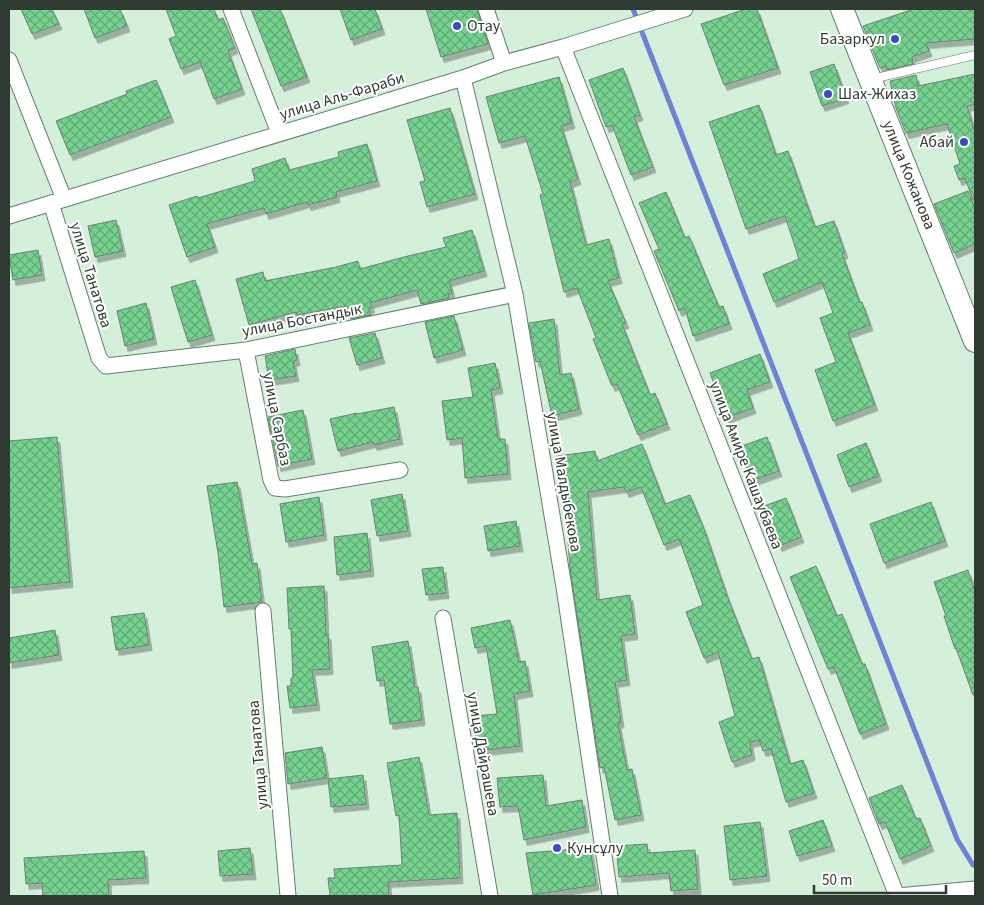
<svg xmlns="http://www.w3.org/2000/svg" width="984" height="905" viewBox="0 0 984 905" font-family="'Source Sans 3',sans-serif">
<defs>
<pattern id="building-cross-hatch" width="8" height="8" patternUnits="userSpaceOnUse" patternTransform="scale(1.25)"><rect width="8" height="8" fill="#75d190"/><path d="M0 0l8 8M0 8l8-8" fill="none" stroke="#60ab76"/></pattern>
<filter id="shadow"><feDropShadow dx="3" dy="5.5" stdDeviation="0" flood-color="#0004"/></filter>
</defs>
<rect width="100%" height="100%" fill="#d4efda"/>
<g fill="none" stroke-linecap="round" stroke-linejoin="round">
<path stroke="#6e82d6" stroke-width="5" d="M633,9L957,839L973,865H975"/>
</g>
<path fill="url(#building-cross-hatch)" stroke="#6c8471" filter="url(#shadow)" d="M21,9H52L59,24L32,34Z
M84,9H120L127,26L95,38Z
M166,9H214L218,20L223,18L235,48L228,51L242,89L214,99L200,62L181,69L169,39L176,36Z
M251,9H280L307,77L281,86Z
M340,9H375L382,29L351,40Z
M426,9H477L488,44L441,57Z
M746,9H757L778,68L724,85L701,24Z
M914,9H975V39L926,43L929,51L912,57L913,64L887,70L886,66L880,68L863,26Z
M834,64L846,98L822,106L810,72Z
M623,68L640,115L634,117L653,167L631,175L612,125L606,127L589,80Z
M975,74V104L967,106L975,133V200H973L965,178L959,180L954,166L960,164L947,124L906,133L896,108L890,81L916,75L918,86Z
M559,77L572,123L561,126L578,179L570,182L586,245L609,239L619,278L608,281L626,323L622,324L650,395L655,393L667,424L638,435L617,384L612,386L593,339L596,338L577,288L564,292L540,195L543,194L525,136L499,143L486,97Z
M156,80L171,117L70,155L56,121L127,94L126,91Z
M759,105L776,155L788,151L815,227L834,221L845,253L842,254L860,303L862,302L870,325L848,333L875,405L833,421L815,370L836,362L820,318L833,313L822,282L774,302L763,274L799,259L785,216L746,229L709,122Z
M450,108L475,194L427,207L420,182L425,181L407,120Z
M367,144L377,181L336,192L337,197L308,205L307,202L266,214L264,208L207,224L215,247L187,257L169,205L197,196L198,198L255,181L252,169L285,158L289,170L339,157L338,152Z
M968,191L975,209V244L954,253L934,204Z
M666,192L685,238L689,236L719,307L723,306L729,324L693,336L685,308L679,311L654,251L659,249L639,203Z
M116,220L123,251L95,257L88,226Z
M472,230L484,271L449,281L452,293L448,294L449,298L421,304L417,290L370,303L372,307L369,308L370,315L351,319L347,306L297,315L296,312L249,325L236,279L263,272L265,281L336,267L358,261L360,269L404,257L446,247L443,238Z
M38,250L42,275L13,280L9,255Z
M195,280L212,335L188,342L171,287Z
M146,303L154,339L125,346L117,311Z
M454,316L463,350L434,358L425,322Z
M554,319L560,375L571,373L579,409L552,416L540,361L536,362L529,323Z
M375,333L382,358L357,365L349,338Z
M295,349L297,360L293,361L296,376L269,380L265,356Z
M760,354L770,382L747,390L753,408L726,418L710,373Z
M495,363L500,388L491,390L498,439H505L508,474L465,478L462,438L447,440L442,401L473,397L468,368Z
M394,407L400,439L374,445L373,442L338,451L330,419L357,413V414Z
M303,410L312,459L278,466L268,417Z
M57,437L70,582L9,588V441Z
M767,437L779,471L751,481L739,447Z
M866,443L879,476L849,487L837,455Z
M642,444L665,504L690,495L704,529L727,596L752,659L759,657L790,764L803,760L814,793L786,802L771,749L763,751L759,740L750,742L752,755L732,762L719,722L735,716L718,652L704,658L686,612L703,605L679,539L664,545L641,487L626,492L624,487L588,492L597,600L630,595L635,634L621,636L627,680L615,682L621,722L618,723L627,770L632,769L641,815L615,820L604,767L600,768L570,568L565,504L558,456L595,451L597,461Z
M237,482L252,564L257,563L262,602L224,607L218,553L207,486Z
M402,494L408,531L377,536L371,500Z
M319,497L324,535L286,542L280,504Z
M786,498L801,537L779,546L764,506Z
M931,502L945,541L884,563L870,524Z
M516,521L520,546L488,551L484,526Z
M367,533L371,571L337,575L334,537Z
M816,566L837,616L842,614L862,664H865L886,724L860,734L834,667L828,669L790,577Z
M443,567L446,593L426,595L422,569Z
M968,570L975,592V695H973L956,648L955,649L944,616H946L934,582Z
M324,586L326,634H328L330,669L312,670L317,705L290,708L287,686H291V678H293L291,629H289L287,588Z
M144,613L149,645L116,650L111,617Z
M510,620L519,662L525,661L530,691L514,694L520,746L477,751L473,716L497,714L486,646L475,648L471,628Z
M55,630L59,655L9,663V638Z
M408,641L415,687H418L422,720L390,724L384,680L377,681L372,647Z
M322,747L327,778L288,784L285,753Z
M419,757L429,815L457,813L460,878L388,882L389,896H330L328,878H335L334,869L402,865L399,815L396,816L387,763Z
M363,775L366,804L331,807L328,779Z
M543,775L546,806L582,800L586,827L524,840L518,806L500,807L497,778Z
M902,785L916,819L920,818L931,846L900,859L885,822L879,824L869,798Z
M823,820L832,846L797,856L789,831Z
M760,822L767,876L730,880L724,826Z
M647,844L648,853L695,850L698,889L671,891L669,873L619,877L616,846Z
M250,848L253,874L220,876L218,851Z
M590,848L596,885L533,895L526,853Z
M144,851L146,878L108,880L109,896H43L42,883L26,884L24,858Z"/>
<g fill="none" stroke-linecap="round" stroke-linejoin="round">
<g stroke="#667e6b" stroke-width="9">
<path id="lane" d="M872,79L975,55"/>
</g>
<g stroke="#667e6b" stroke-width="17">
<path id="street" d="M231,9L279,133
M486,9L504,63
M563,47L897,896
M9,60L64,199
M463,78L515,294L564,587L610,896
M51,203L99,358L106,366L246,350L515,294
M9,216L463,78L504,63L563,47L685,9
M246,350L271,480L275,488L285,489L400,470
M263,611L288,896
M443,618L490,896
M897,896L975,889"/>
</g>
<g stroke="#667e6b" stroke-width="24">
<path id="secondary" d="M842,9L975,341"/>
</g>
<use href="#lane" stroke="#fff" stroke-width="8"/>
<use href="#street" stroke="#fff" stroke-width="15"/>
<use href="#secondary" stroke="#fff" stroke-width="22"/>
</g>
<g fill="#3c4bbf" stroke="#fff" stroke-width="2">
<circle cx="457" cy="26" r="5"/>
<circle cx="895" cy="39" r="5"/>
<circle cx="828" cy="94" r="5"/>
<circle cx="964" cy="142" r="5"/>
<circle cx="557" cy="848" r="5"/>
</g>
<g text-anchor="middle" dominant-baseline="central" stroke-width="4" stroke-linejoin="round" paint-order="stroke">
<g font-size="16" fill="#2f3a32" stroke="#fff" text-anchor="start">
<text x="467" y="26">Отау</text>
<text x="885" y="39" text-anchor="end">Базаркул</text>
<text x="838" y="94">Шах-Жихаз</text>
<text x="954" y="142" text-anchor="end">Абай</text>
<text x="567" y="848">Кунсұлу</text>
</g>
<g font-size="16" fill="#2f3a32" stroke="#fff">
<text transform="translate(342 96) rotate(-17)">улица Аль-Фараби</text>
<text transform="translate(909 175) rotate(68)">улица Кожанова</text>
<text transform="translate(91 275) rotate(73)">улица Танатова</text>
<text transform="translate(302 320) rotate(-11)">улица Бостандык</text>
<text transform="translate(277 419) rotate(79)">улица Сарбаз</text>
<text transform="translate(746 465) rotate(69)">улица Амире Кашаубаева</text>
<text transform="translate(564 482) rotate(80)">улица Малдыбекова</text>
<text transform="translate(483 754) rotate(80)">улица Дайрашева</text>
<text transform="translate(258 755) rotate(-95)">улица Танатова</text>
</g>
</g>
<rect width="984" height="905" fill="none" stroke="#2f3a32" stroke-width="20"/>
<path d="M814 885v8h132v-8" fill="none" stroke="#2f3a32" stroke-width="2.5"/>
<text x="822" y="885" font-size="15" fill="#2f3a32" stroke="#ffffff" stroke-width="4" paint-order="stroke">50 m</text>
</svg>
